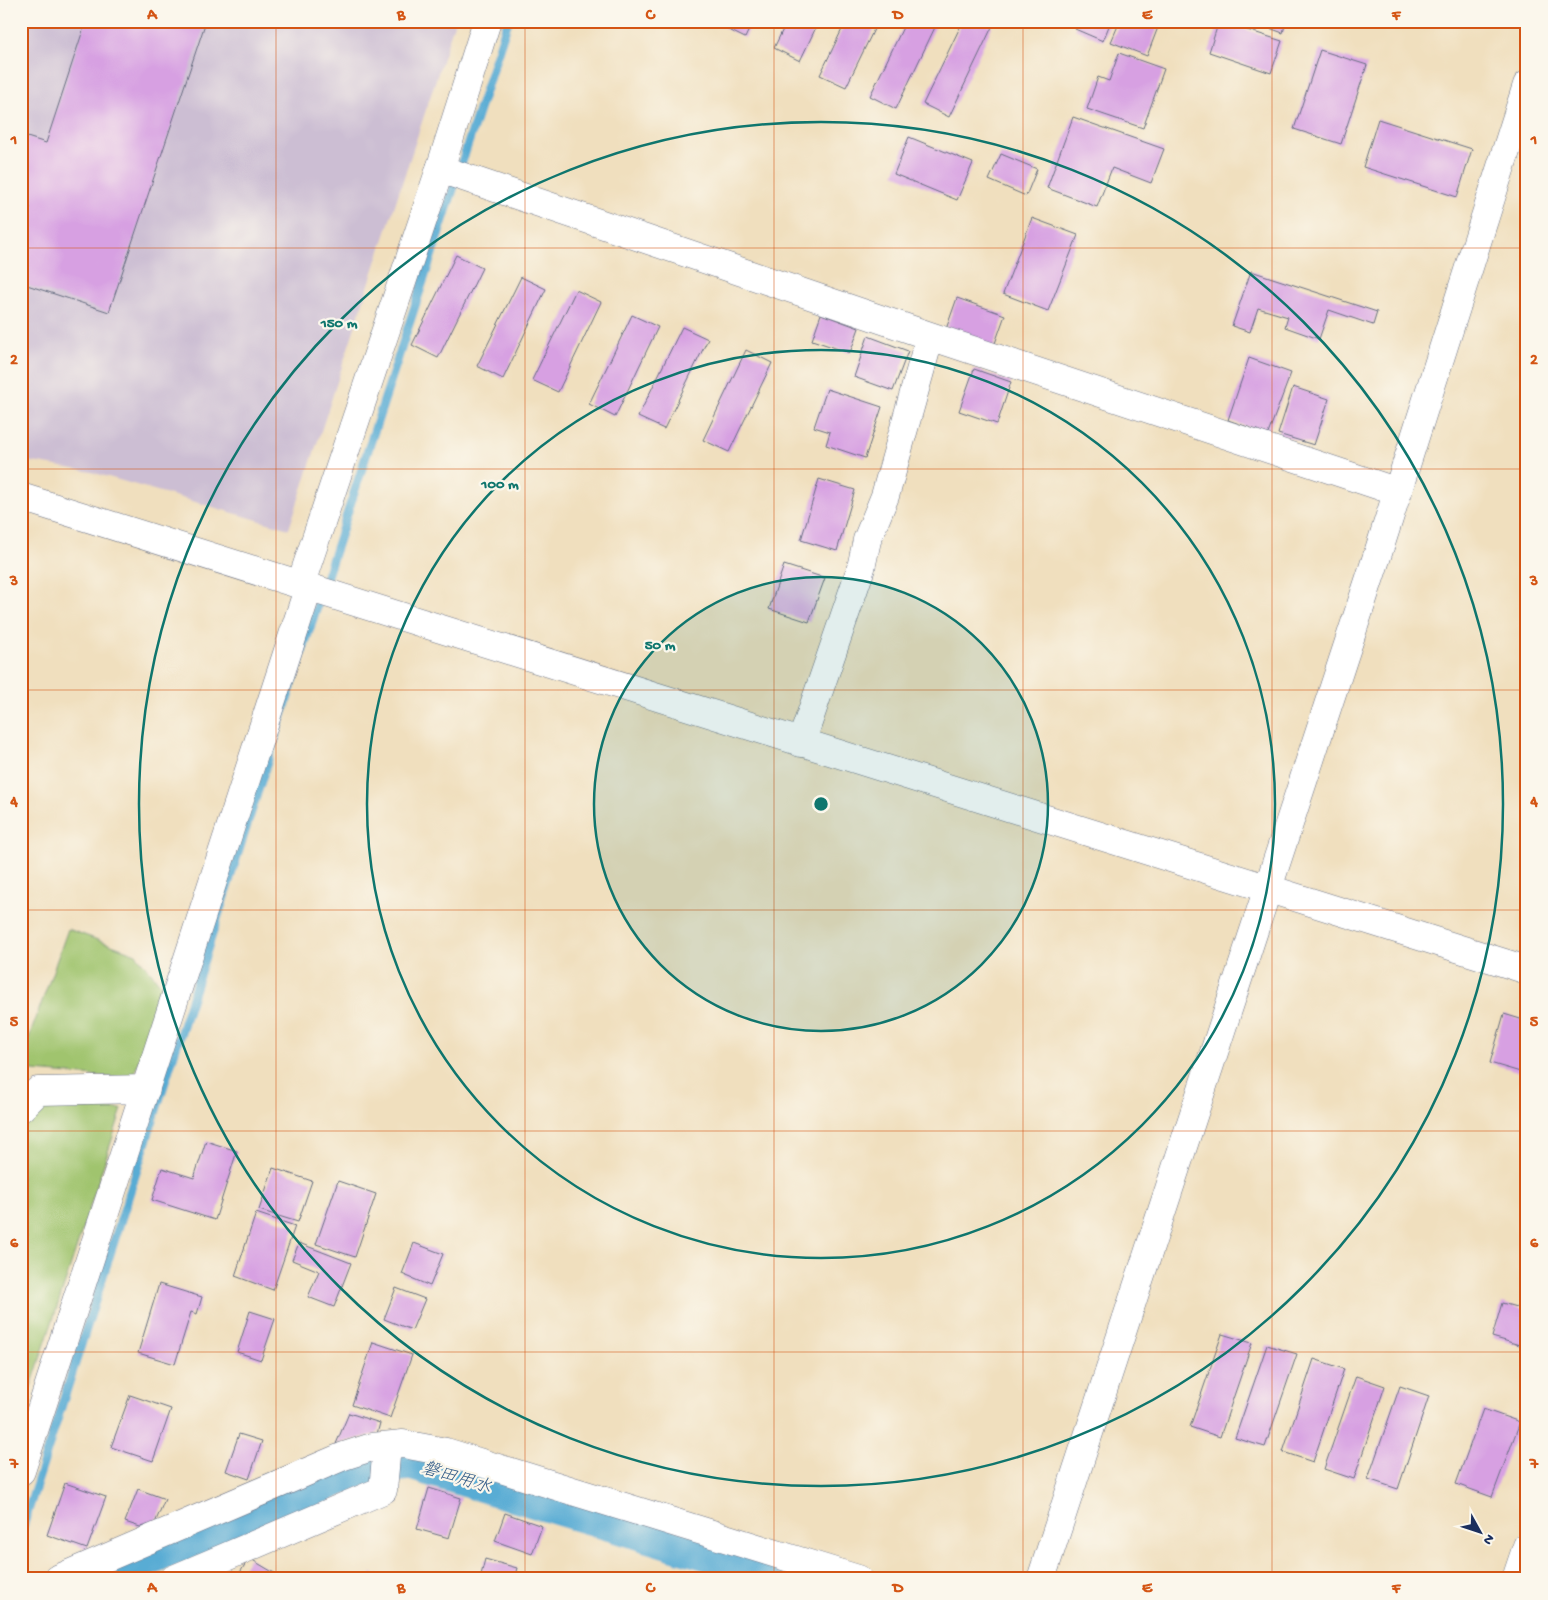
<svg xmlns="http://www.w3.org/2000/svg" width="1548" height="1600" viewBox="0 0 1548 1600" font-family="'Gochi Hand','Klee One',sans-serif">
<rect width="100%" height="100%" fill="#fbf7ec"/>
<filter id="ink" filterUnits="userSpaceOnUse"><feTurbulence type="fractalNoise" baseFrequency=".02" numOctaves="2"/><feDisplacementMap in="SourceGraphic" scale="10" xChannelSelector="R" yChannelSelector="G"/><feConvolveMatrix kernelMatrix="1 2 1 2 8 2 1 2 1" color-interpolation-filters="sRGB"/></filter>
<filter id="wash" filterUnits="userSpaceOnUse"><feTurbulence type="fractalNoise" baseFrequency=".0096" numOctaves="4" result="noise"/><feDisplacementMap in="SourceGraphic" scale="20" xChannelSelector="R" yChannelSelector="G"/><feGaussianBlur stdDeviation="1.12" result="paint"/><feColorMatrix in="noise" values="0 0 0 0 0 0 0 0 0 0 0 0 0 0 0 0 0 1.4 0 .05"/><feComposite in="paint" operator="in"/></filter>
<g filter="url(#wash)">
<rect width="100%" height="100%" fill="#f0dfbe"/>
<path fill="#ccbed3" d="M21,21H455L289,529L91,472L21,460Z"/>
<path fill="#a0c46e" stroke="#5e7a66" d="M68,929L136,954L165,990L132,1079L21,1070V1060Z
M40,1107L122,1109L21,1417V1128Z"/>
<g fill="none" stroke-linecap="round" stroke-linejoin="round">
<path stroke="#59acd4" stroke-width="9" d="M21,1533L306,640L508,21"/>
<path stroke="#59acd4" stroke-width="31" d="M106,1579L362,1471L410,1465L785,1579"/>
</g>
<g id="blocks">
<path fill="#d7a0e2" d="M86,21H206L109,312L21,283V235L30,207L21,204V135L46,143Z
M721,21H753L745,38L719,25Z
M787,21H819L800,61L774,48Z
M846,21H878L846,87L820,75Z
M906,21H938L896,109L870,96Z
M963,21H980L992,27L949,117L923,104Z
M1079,21H1111L1103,41L1075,29Z
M1120,21L1160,22L1147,56L1111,42Z
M1219,21L1282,41L1271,73L1209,52Z
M1250,21H1286L1283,33Z
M1320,50L1367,65L1341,144L1294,129Z
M1119,53L1164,69L1143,128L1087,109L1098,77L1109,81Z
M1073,117L1164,149L1151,183L1112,168L1097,207L1047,188Z
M1378,119L1472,149L1457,197L1363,167Z
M909,137L973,163L957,200L894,174Z
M1001,154L1037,169L1026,196L989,180Z
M1032,218L1078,235L1048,311L1003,294Z
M456,255L482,268L438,358L412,345Z
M1251,271L1377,312L1373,325L1329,310L1319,339L1285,327L1288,317L1258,308L1250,332L1232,326Z
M521,277L546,289L503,379L477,366Z
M576,290L601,302L558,392L532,380Z
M957,298L1005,315L993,349L945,332Z
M821,314L859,328L850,353L812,340Z
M632,315L658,327L615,417L589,404Z
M682,327L708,339L664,429L638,417Z
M868,336L908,351L893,391L854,377Z
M746,350L772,363L729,452L703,440Z
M1249,358L1291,373L1268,434L1228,420Z
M974,369L1011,382L997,424L959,411Z
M1293,387L1329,399L1314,445L1278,434Z
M827,389L882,407L865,458L826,445L830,432L814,427Z
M819,479L855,490L837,551L801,540Z
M784,565L825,578L809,622L769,609Z
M1504,1014L1527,1021V1074L1490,1063Z
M206,1141L237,1151L215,1220L152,1200L162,1168L194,1178Z
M273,1168L312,1181L298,1222L259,1210Z
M338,1181L376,1194L355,1257L316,1244Z
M256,1213L295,1226L273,1290L235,1276Z
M299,1243L351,1263L334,1307L308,1297L319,1271L292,1260Z
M414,1243L443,1254L430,1286L402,1274Z
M159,1284L202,1297L197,1314L191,1312L175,1364L138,1353Z
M396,1288L425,1299L412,1330L384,1319Z
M1502,1303L1527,1310V1335L1523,1346L1492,1337Z
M250,1311L275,1319L261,1360L237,1352Z
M1222,1334L1252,1343L1220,1437L1190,1427Z
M373,1342L412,1355L390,1418L352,1405Z
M1267,1345L1297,1354L1265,1447L1235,1438Z
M1314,1359L1344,1369L1313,1462L1283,1452Z
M1356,1376L1385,1386L1354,1479L1324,1469Z
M1400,1386L1429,1396L1398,1489L1368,1479Z
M130,1395L171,1409L153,1461L111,1447Z
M1483,1409L1520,1422L1492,1497L1456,1484Z
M349,1413L380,1423L377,1434L336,1444Z
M239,1434L262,1441L249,1479L226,1471Z
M65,1483L106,1497L87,1549L47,1535Z
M429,1488L461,1498L449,1538L417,1529Z
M138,1489L165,1499L155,1523L140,1527L125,1522Z
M505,1513L542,1526L532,1554L495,1541Z
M249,1558L276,1574L274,1579H236Z
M485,1559L517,1568L514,1579H480Z
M372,1573L380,1579H368Z"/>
</g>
</g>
<g filter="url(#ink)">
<use href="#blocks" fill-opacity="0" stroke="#666d80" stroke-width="1"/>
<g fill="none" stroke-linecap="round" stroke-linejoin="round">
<g stroke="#666d80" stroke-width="29">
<path id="minor" d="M440,169L930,336L1398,492
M801,743L861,568L867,540L885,496L930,336
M21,1108L38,1091L146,1089
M21,1471L309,586
M57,1579L344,1456L372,1447L403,1444L446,1452L858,1579
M174,1579L383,1490L387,1446
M1041,1579L1379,550L1527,85"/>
</g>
<g stroke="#666d80" stroke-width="29">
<path id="tertiary" d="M21,497L1527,970
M301,583L440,169L487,21
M1516,1579L1527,1546"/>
</g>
<use href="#minor" stroke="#fff" stroke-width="28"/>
<use href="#tertiary" stroke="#fff" stroke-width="28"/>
</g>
</g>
<path fill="none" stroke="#d45514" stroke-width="1" stroke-opacity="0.55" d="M276,21V1579M525,21V1579M774,21V1579M1023,21V1579M1272,21V1579M21,248H1527M21,469H1527M21,690H1527M21,910H1527M21,1131H1527M21,1352H1527"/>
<circle cx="821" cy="804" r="227" fill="#0f766e" fill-opacity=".12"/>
<g fill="none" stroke="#0f766e" stroke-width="2.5">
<circle cx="821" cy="804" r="227"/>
<circle cx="821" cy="804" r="454"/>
<circle cx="821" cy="804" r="682"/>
</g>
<g text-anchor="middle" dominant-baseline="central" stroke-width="4.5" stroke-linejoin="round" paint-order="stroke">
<g font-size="18" font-style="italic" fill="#315b87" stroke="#fbf7ec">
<text transform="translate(456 1479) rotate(17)">磐田用水</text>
</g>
</g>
<circle cx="821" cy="804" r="8" fill="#0f766e" stroke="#fbf7ec" stroke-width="2.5"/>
<g font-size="15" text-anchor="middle" font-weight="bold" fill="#0f766e" stroke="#fbf7ec" stroke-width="4.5" stroke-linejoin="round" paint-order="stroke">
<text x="339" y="327">150 m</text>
<text x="500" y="488">100 m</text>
<text x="660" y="649">50 m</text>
</g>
<rect width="1548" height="1600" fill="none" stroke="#fbf7ec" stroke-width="55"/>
<g transform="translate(1480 1532) rotate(130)" stroke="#fbf7ec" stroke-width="4" paint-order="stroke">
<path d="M0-4L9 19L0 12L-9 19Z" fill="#1b2f5e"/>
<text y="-8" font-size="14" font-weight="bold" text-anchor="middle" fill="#1b2f5e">N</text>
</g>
<rect x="28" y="28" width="1492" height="1544" fill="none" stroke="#d45514" stroke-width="2"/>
<g font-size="16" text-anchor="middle" font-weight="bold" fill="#d45514">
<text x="152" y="19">A</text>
<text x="401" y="19">B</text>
<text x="650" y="19">C</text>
<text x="898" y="19">D</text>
<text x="1147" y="19">E</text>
<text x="1396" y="19">F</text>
<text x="14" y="144">1</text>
<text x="1534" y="144">1</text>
<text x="14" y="364">2</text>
<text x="1534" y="364">2</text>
<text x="14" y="585">3</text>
<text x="1534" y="585">3</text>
<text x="14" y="806">4</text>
<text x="1534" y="806">4</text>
<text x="14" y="1026">5</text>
<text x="1534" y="1026">5</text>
<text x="14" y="1247">6</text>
<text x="1534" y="1247">6</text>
<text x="14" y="1468">7</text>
<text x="1534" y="1468">7</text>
<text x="152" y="1592">A</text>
<text x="401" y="1592">B</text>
<text x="650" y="1592">C</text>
<text x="898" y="1592">D</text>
<text x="1147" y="1592">E</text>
<text x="1396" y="1592">F</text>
</g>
</svg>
